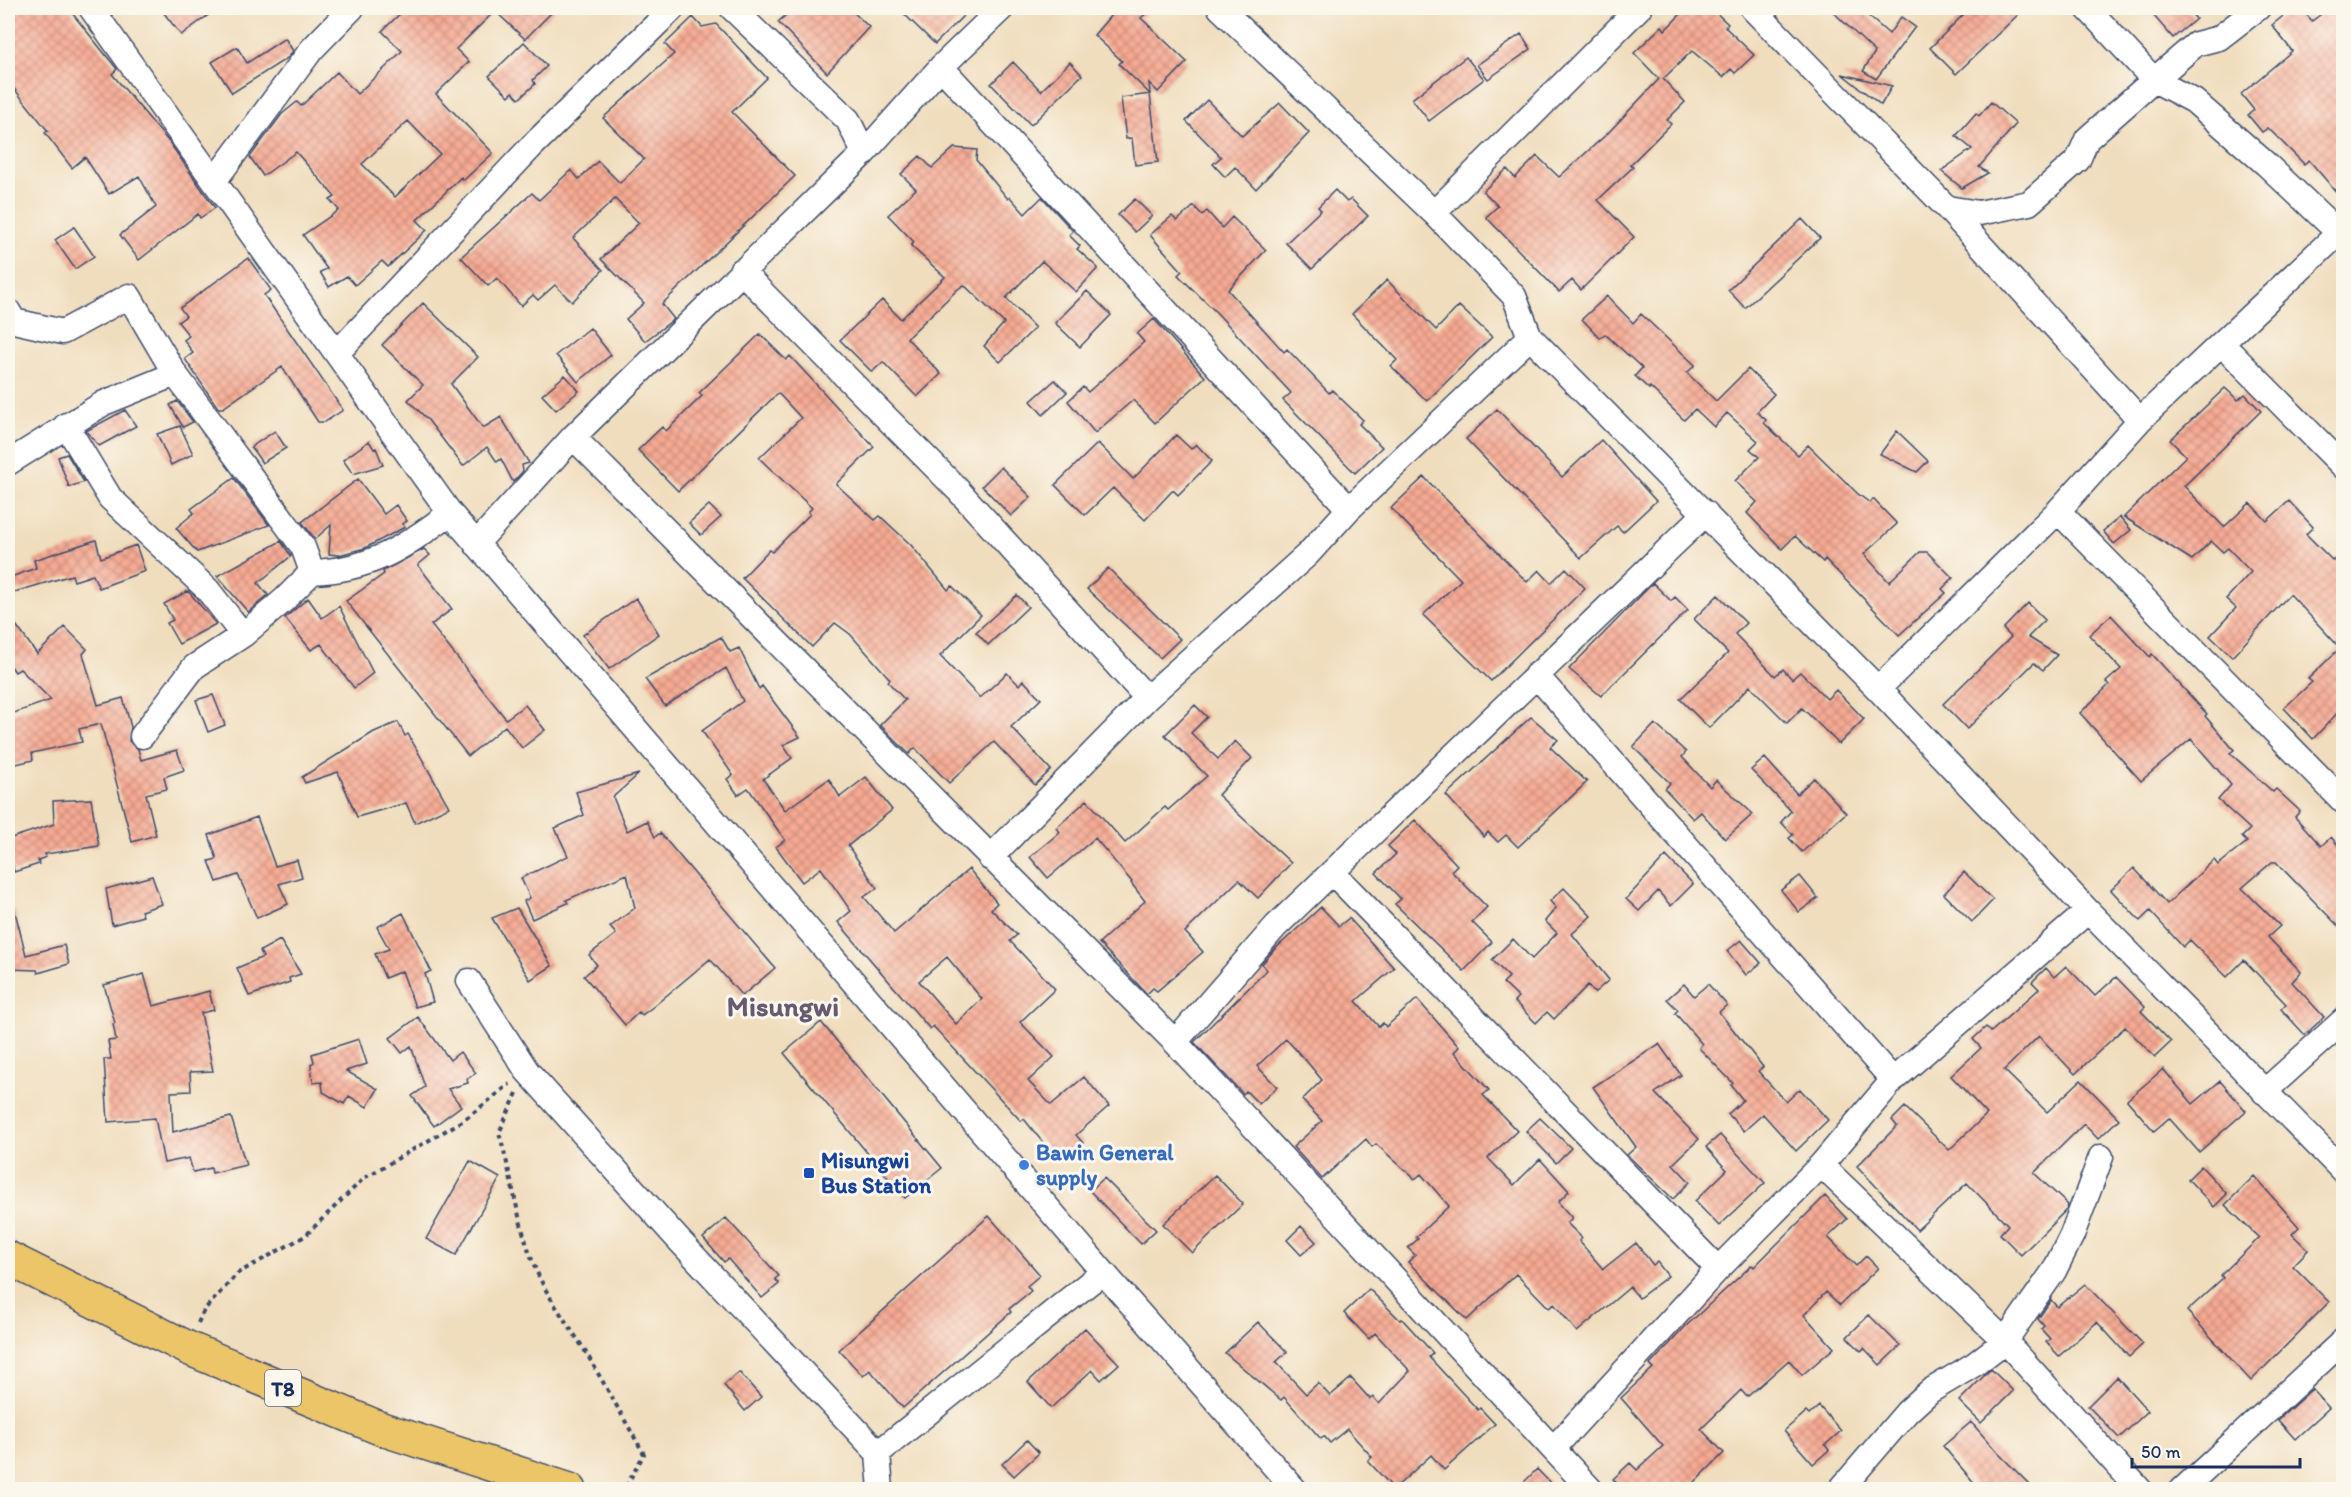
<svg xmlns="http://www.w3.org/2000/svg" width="2351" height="1497" viewBox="0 0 2351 1497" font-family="Itim,sans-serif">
<defs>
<pattern id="building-cross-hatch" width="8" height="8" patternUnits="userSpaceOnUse" patternTransform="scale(1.5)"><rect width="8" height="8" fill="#f7aa93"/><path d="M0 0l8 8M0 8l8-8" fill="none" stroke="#c78b7b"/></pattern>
</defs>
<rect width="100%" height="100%" fill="#fbf7ec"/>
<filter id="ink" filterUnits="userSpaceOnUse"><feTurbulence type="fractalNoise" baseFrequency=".0167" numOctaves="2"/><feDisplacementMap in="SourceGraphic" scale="12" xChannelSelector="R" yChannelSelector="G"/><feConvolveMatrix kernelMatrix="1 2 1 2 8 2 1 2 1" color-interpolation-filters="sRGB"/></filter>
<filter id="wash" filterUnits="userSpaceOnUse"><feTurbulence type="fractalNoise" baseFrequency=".008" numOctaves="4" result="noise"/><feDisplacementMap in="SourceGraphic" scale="24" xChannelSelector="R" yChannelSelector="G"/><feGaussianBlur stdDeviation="1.35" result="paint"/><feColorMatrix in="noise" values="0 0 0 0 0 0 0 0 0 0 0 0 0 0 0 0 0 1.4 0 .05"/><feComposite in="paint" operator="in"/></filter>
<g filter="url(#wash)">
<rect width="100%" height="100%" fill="#f0ddbd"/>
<g id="blocks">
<path fill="url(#building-cross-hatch)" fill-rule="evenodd" d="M8,8H68L117,69L112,74L169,142L215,208L200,218L198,214L139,260L120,235L156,207L139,176L109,194L85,157L72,168L45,133L48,131L8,81Z
M160,8H218L181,35Z
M406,8H556L525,39L495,11L456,49L469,62L436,94L493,153L464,180L461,177L417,220L427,230L388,267L382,261L355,285L347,276L329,287L320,272L327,269L303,235L339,210L330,200L335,197L296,152L263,176L250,157L282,114L297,102L301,106L337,72L357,94L387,66L402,51L382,31ZM408,121L440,154L395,197L362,164Z
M794,8H849L869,27L827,73L778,22Z
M898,8H971L935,44Z
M1117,8H1152L1141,18L1187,62L1158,92L1149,83L1150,94L1119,64L1122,61L1094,35Z
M1687,8H1711L1728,24L1725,27L1754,55L1735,73L1731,69L1723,77L1692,51L1663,79L1685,102L1667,120L1671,124L1630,165L1633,167L1598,200L1634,237L1581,290L1572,280L1559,292L1486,217L1498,206L1483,191L1507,169L1515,178L1537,156L1559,177L1608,133L1659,79L1634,53L1662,26L1665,30Z
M1829,8H1859L1889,34L1901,17L1915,27L1876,79L1863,71L1875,52Z
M1970,8H2025L1956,74L1930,48Z
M2147,8H2187L2196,19L2173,38Z
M2293,8H2301L2312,21L2329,8H2343V200L2309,160L2304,164L2268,128L2262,132L2248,115L2254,110L2241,94L2292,51L2272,25Z
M693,17L702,27L716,24L767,78L732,112L795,176L662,304L674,319L645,341L626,319L644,303L601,259L639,223L615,199L573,238L603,270L572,302L555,285L538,300L533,295L521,306L497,278L488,286L461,257L532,193L539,200L571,170L579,179L598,161L620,183L644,159L603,118L674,54L665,44Z
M1521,34L1531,49L1488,79L1477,65Z
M285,38L293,51L289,57L232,93L212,62L237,47L247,63Z
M524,42L547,66L533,80L535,84L519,99L513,92L509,96L489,76Z
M1466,57L1484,79L1429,121L1412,99Z
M1013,62L1041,91L1070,62L1082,75L1031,125L991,84Z
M1842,74L1892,86L1881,105Z
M1150,94L1158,162L1135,165L1132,138L1126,139L1121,98Z
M1207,100L1242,136L1280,103L1309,133L1256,189L1235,167L1225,177L1213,164L1221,157L1186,121Z
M1991,102L2016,124L1979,167L1988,173L1962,188L1941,171L1972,149L1956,136L1976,113L1979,116Z
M954,148L977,150L976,160L1008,199L1010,197L1025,214L1042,197L1073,231L1069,235L1080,246L1077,249L1098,268L1076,292L1042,261L1006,298L1035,328L1000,362L984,346L1004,323L964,285L958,289L907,338L941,374L917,397L883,362L872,372L840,340L882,300L901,319L945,277L911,246L914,242L888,215L916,189L901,174L920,156L932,168Z
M1335,190L1347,202L1351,199L1368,216L1312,269L1286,243L1321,210L1318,207Z
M1135,199L1152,216L1135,232L1118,215Z
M1194,206L1202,215L1207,211L1222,228L1232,217L1266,250L1228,290L1284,352L1287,349L1329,393L1332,390L1363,420L1359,424L1382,447L1355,473L1283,400L1291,393L1217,313L1178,275L1182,271L1150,235L1172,216L1177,221Z
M1802,219L1820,238L1745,308L1728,290Z
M74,227L94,256L75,269L55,240Z
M248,258L271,290L264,295L343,410L325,422H318L282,367L223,408H218L185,359L193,353L184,340L189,336L178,322L186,316L180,308Z
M1387,280L1436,330L1459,306L1492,337L1427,401L1391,366L1397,360L1352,314Z
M1087,291L1111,315L1080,347L1055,323Z
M1607,296L1633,323L1641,314L1695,365L1687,373L1716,401L1748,369L1774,394L1757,412L1766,420L1764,423L1798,455L1808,445L1858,494L1870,503L1873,499L1897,524L1864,554L1889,582L1920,552H1927L1953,578L1942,589L1946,593L1899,635L1825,559L1823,562L1795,536L1782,549L1747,513L1757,502L1735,481L1759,457L1750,449L1758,441L1727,413L1714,427L1695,409L1684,420L1650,387L1649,389L1635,376L1642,368L1605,334L1600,338L1582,319Z
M423,303L478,357L451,384L483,428L501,417L529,463L522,465L523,471L513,482L501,459L497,462L487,447L463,466L428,420L408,400L423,385L382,345Z
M1154,319L1205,377L1155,423L1133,400L1095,433L1068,401L1083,387L1088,392L1144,342L1137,334Z
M590,328L611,355L578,382L556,355Z
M760,334L786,360L790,356L874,447L836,484L875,520L880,516L911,545L948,590L952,586L981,615L940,656L980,698L1007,673L1019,685L1023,680L1041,699L1011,727L1051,770L1035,785L994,742L949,783L915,748L909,754L880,725L905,700L888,682L890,679L850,634L835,623L812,647L742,578L769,550L772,552L810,514L808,512L812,508L759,458L801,418L778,393L678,491L638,450L662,427L666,431L702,396L699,393Z
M565,375L579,391L556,410L542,395Z
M1055,380L1067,392L1043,415L1031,401Z
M2225,388L2238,400L2245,394L2261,411L2184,486L2224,527L2250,503L2267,521L2289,501L2313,527L2306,534L2333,561L2343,551V707L2313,739L2284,708L2312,682L2308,679L2340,648L2290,594L2232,657L2210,636L2236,608L2226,599L2251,572L2228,548L2223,552L2211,541L2192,560L2124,517L2186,456L2170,440Z
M177,401L193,422L183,427L170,405Z
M1497,409L1562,477L1601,440L1656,501L1623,532L1617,526L1581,558L1466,439Z
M125,410L136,426L99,446L86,431Z
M180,426L193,454L171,465L157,434Z
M275,431L286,448L262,463L251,447Z
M1897,431L1928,461L1917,472L1880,454Z
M1176,435L1191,449L1196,444L1212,461L1178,495L1173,490L1145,520L1113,488L1085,515L1055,485L1098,443L1133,479Z
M369,441L374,449L376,448L383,465L353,474L343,460Z
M67,454L84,482L69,487L58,457Z
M1001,467L1031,497L1011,516L982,486Z
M1424,477L1527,582L1539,570L1551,583L1566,568L1585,588L1491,681L1423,615L1461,580L1391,508Z
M234,478L269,525L197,552L176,528L194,513L191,509Z
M358,479L384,514L396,505L407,521L402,524L405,527L365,548L339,555L329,554L331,525L315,539L302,522Z
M709,505L721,517L701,535L689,523Z
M2120,517L2131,530L2114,544L2103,531Z
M96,540L101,558L136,545L145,571L99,588L93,575L74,581L72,575L8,594V578L36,568L34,560Z
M281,541L291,556L258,583L268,595L248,612L217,576Z
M424,549L430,555L418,565L452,609L431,625L506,719L525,705L545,730L522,748L505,726L468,756L346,601L384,574L383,571Z
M1108,568L1180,639L1160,658L1087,589Z
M1653,583L1671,601L1675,597L1688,610L1601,696L1569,669Z
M188,591L216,624L179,644L167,623L173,620L164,604Z
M1017,595L1028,607L988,645L976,632Z
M1718,595L1746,623L1735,634L1775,676L1783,669L1792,679L1800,672L1827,699L1836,690L1864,719L1839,744L1802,708L1787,723L1750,686L1709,728L1680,699L1728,653L1694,619Z
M308,598L322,618L339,606L373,673L354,688L321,644L311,650L285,618Z
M636,598L659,634L609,669L583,635Z
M2028,603L2045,620L2028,637L2057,655L2043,670L2034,663L1967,729L1943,704L2011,637L2003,629Z
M8,614L37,654L65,627L87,649L83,654L98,705L123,698L131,727L129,741L138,749L141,760L177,750L184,770L164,777L167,789L146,794L156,835L132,842L101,724L79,729L82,742L32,753L33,760L8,766V715L51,700L20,669L15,672L8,662Z
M2111,615L2150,657L2152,654L2207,714L2205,716L2234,750L2230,753L2273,792L2276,789L2300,811L2295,817L2321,846L2331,837L2343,851V931L2276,862H2272L2242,888L2280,926L2268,937L2301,972L2292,982L2324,1017L2305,1035L2281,1009L2286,1004L2244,960L2227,977L2190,940L2183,947L2150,911L2140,921L2111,890L2134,868L2167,904L2214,860L2218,865L2247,842L2242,837L2250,829L2218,800L2231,785L2191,739L2141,781L2080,713L2109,685L2106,682L2121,669L2089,635Z
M721,637L730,652L739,648L759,689L762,686L800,737L783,745L792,758L763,779L785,810L829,779L840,797L866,777L892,810L848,846L877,888L864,897L894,933L969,869L997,903L991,909L1017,935L1010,941L1055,989L1020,1022L1054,1057L1028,1081L1051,1105L1084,1077L1109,1106L1076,1135L1083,1143L1064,1158L1058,1149L1052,1154L1024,1119L1021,1121L933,1026L930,1029L838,922L851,911L821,868L802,882L776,847L785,840L748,788L738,795L727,779L733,775L702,731L743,701L726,668L665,706L645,679ZM947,957L982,999L956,1024L919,981Z
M213,695L225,725L208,732L196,700Z
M1195,705L1207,717L1191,733L1218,759L1235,741L1252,758L1218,795L1291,863L1258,898L1239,880L1185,932L1203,952L1157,991L1153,988L1147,994L1099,943L1145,901L1131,883L1132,882L1095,838L1048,878L1030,857L1060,832L1056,828L1087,800L1125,843L1165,807L1168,810L1207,776L1165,735Z
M1531,717L1558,740L1550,747L1587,782L1518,847L1506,835L1498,842L1488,832L1484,837L1446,795Z
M398,722L405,736L408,734L449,807L415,823L406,803L357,817L338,772L305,783L302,777L374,732Z
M1655,724L1686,752L1682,757L1710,787L1716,780L1753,814L1725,839L1701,812L1693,819L1665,789L1670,783L1633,747Z
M1765,758L1797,794L1814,778L1846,813L1802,852L1789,838L1793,835L1781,822L1791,811L1751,770Z
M639,774L613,797L627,831L647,821L655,837L660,833L775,968L742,996L710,959L654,1006L642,1015L639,1012L625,1025L584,976L597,965L589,955L616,934L610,927L635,908L627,874L566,900L568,903L532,919L524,901L530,898L521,878L568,856L555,828L584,815L576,792Z
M91,799L99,846L45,854L46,857L38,860L39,864L14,872L8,839L54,824L53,801Z
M257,817L275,866L297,860L302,877L279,884L288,904L257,918L238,875L217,882L209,861L217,859L209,835Z
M1415,820L1457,865L1451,871L1487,907L1472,922L1492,942L1464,971L1395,904L1401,899L1376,873L1396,854L1388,846Z
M1666,856L1693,884L1671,906L1658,891L1639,911L1626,899Z
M1964,872L1993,900L1972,922L1944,894Z
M152,876L162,904L141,911L143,916L112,925L106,889Z
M1800,876L1818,898L1799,912L1781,890Z
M1564,888L1591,916L1572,934L1609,980L1594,993L1588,985L1554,1019L1547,1012L1536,1023L1514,1001L1518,997L1503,983L1509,977L1492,960L1513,939L1532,959L1557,933L1545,921L1556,908L1550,901Z
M1321,907L1339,926L1349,918L1394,968L1356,1001L1379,1027L1383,1023L1386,1027L1417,999L1459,1047L1454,1052L1489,1090L1483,1095L1517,1131L1488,1158L1514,1185L1540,1159L1569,1191L1558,1202L1572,1218L1567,1223L1582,1238L1579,1241L1603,1269L1636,1243L1653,1265L1657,1262L1668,1276L1639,1298L1630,1287L1577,1332L1554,1304L1549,1308L1516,1274L1467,1320L1408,1262L1415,1255L1408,1248L1418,1239L1416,1237L1449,1206L1421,1174L1415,1179L1376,1144L1372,1147L1366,1139L1322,1179L1293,1147L1322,1121L1302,1100L1322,1080L1308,1063L1286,1039L1257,1066L1277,1087L1259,1104L1246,1091L1243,1094L1194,1042L1267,970L1262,964L1274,950Z
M14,908L26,955L64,945L69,964L38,973L37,970L8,969V909Z
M517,908L552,966L530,980L492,918Z
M403,913L431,971L425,974L433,1002L415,1007L402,971L385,978L375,954L389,949L377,927Z
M280,940L301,974L289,978L290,982L249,996L237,968L263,957L260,951Z
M1741,940L1761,963L1746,975L1727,951Z
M2066,966L2095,996L2116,977L2145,1007L2141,1011L2171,1042L2155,1057L2125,1027L2075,1074L2039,1036L2004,1070L2047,1112L2081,1080L2119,1119L2098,1139L2084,1124L2034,1173L2068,1205L2067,1209L2021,1255L2000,1234L2008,1225L1967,1183L1917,1230L1857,1166L1897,1126L1892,1120L1905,1107L1949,1150L1987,1114L1951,1076L1981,1048L1973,1039L1986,1027L1991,1032L2039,989L2032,982L2046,968L2054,977Z
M144,974L153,1006L209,991L214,1010L201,1013L213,1071L190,1072L191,1091L171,1092L173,1132L231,1117L246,1165L212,1173L211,1168L193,1172L189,1158L164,1163L155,1118L108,1122L104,1059H111L108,1041L116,1040L113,1024L115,1023L104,985Z
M1684,984L1694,996L1708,984L1727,1005L1719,1012L1763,1067L1758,1071L1786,1102L1800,1089L1828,1120L1796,1151L1763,1114L1744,1131L1728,1114L1743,1100L1731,1085L1733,1083L1699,1048L1702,1044L1675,1013L1678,1010L1667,999Z
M418,1017L450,1060L460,1052L476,1073L467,1079L468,1083L448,1089L461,1106L434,1126L412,1096L425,1087L411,1046L402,1053L390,1038Z
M821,1022L942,1168L905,1198L784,1053Z
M359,1039L367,1064L346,1071L378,1089L367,1107L349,1096L344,1104L323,1092L322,1082L313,1083L311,1064L314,1062L312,1054Z
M1659,1044L1681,1075L1655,1093L1699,1139L1673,1164L1690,1182L1673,1199L1627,1155L1636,1147L1593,1087Z
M2163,1069L2193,1104L2220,1081L2246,1111L2199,1152L2169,1118L2154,1131L2127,1100Z
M1540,1118L1571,1148L1556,1163L1526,1131Z
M1720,1135L1765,1183L1719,1226L1695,1201L1727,1170L1706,1147Z
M470,1161L500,1178L456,1255L426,1239Z
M2201,1166L2227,1194L2214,1207L2188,1179Z
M1215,1175L1243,1204L1192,1253L1163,1224Z
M2254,1176L2299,1227L2292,1234L2308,1250L2293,1266L2329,1302L2251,1381L2187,1311L2223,1278L2221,1275L2259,1238L2225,1205Z
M1104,1178L1156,1230L1141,1244L1090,1191Z
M1825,1196L1847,1219L1828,1237L1856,1266L1866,1256L1878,1268L1840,1305L1826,1292L1804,1315L1834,1348L1802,1375L1789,1360L1747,1397L1741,1390L1701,1429L1724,1453L1687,1490H1617L1620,1487L1613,1479L1630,1463L1637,1470L1663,1446L1621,1398L1653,1368L1650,1365L1685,1327L1752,1265L1754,1267Z
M989,1216L1040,1275L1027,1286L1031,1291L1009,1309L1011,1312L903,1408L870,1370L863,1376L839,1350Z
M726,1218L779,1276L775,1279L779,1284L762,1298L728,1259L724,1262L703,1238Z
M1301,1226L1316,1242L1301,1255L1287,1240Z
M2085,1284L2143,1344L2129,1357L2097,1322L2059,1356L2046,1342L2050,1339L2041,1329L2044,1326L2038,1319L2051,1300L2057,1307Z
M1369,1289L1400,1320L1402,1319L1433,1353L1429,1357L1478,1410L1480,1408L1495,1424L1444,1470L1431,1455L1394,1489L1368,1461L1372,1457L1347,1429L1330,1443L1324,1436L1321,1439L1284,1397L1281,1400L1225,1353L1258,1322L1287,1352L1276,1362L1306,1394L1318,1383L1330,1396L1351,1378L1370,1399L1373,1397L1379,1404L1410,1371L1375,1333L1369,1339L1344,1313Z
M1869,1315L1900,1346L1880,1365L1864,1348L1861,1351L1847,1337Z
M1085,1328L1119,1364L1101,1380L1092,1370L1051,1408L1028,1382Z
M1991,1369L2013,1391L1981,1423L1959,1401Z
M739,1372L761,1397L745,1411L724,1385Z
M2117,1377L2148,1411L2119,1438L2088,1406Z
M2312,1389L2329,1408L2295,1439L2278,1420Z
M1819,1406L1841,1431L1825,1445L1829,1450L1813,1464L1784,1431L1806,1412L1809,1415Z
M1971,1422L1998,1453L2035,1490H1980L1976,1485L1943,1446Z
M1027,1440L1039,1453L1014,1476L1002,1464Z
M1537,1469L1557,1490H1516Z"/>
</g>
</g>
<g filter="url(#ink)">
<use href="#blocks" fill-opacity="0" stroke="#3b496c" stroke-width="1.5"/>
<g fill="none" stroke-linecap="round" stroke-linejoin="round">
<g stroke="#3b496c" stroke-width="27">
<path id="minor" d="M91,8L450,513L1103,1272L1295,1490
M732,8L848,120L864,153
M1220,8L1434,213L1514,296L1530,337L1878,689L2088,911L2344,1172
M1752,8L1947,208L2140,420
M2087,8L2154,80L2194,101L2266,164L2338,232
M941,67L1349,509
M215,180L312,49L352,8
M1947,208L1979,213L2029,203L2078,160L2087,139L2154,80L2196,44L2219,38L2258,8
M1434,213L1639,8
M741,271L958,490L1147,698L1308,554L1349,509L1530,337
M8,311L14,321L63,332L129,296L175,374L303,547L312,572
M2222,344L2344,467
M337,353L531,147L673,8
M66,425L110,498L207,589L243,635
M573,437L1175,1042L1591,1490
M8,463L104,403L175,374
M2058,511L2344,802
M476,544L573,437L864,153L941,67L1002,8
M1536,675L1893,1080
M1878,689L2058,511L2140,420L2344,228
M142,736L194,667L243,635L284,600L312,572C371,570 405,547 450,513
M990,858L1147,698
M1332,872L1718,1269
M469,981L527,1071L676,1237L878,1453
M1175,1042L1276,926L1706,513
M2264,1092L2344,1020
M1821,1165L2005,1341L2140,1490
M1553,1449L1718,1269L1821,1165L1893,1080L2088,911
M881,1490L878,1453L1103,1272
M1840,1490L1907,1412L1930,1391L1975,1364L2005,1341L2054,1271L2072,1235L2101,1157
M2182,1490L2344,1340"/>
</g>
<g stroke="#3b496c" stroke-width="36">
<path id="highway" d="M8,1258L190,1349L382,1429L570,1490"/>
</g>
<path stroke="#3b496c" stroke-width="4" stroke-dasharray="4.5 4.5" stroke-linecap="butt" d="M517,1093L499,1133C512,1176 517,1222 534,1265C546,1296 567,1322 585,1351C605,1385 624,1419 644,1454L624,1490
M198,1323L204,1310L238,1273L305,1236L364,1178L464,1120L510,1084"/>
<use href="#minor" stroke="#fff" stroke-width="24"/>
<use href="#highway" stroke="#edc569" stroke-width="33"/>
</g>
</g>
<circle fill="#3f7fe0" stroke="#fbf7ec" stroke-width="2" cx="1024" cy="1165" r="6"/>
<rect fill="#1a4fb4" stroke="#fbf7ec" stroke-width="2" x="803" y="1167" width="12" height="12" rx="3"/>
<g text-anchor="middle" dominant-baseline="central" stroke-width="6" stroke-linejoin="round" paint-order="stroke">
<rect fill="#fbf7ec" stroke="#5e6b89" stroke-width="1.5" x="265" y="1370" width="36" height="36" rx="4.5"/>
<g font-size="21" font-weight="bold" fill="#1b2f5e">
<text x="283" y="1388">T8</text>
</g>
<g font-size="22" font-weight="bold" fill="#366cbe" stroke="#fbf7ec" text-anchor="start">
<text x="1036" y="1152">Bawin General<tspan x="1036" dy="25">supply</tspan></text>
</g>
<g font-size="22" font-weight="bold" fill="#164399" stroke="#fbf7ec" text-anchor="start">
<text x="821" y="1160">Misungwi<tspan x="821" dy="25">Bus Station</tspan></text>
</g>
<g font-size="28" font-weight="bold" fill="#685a71" stroke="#fbf7ec">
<text x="783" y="1006">Misungwi</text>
</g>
</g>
<rect width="2351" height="1497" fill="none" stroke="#fbf7ec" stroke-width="30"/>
<path d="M2132 1458v9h168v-9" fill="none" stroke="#1b2f5e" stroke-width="3"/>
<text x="2141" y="1458" font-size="18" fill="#1b2f5e" stroke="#fbf7ec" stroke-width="4.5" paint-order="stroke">50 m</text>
</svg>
